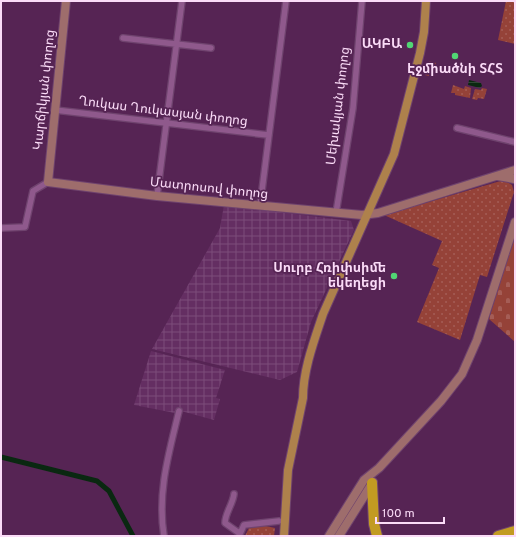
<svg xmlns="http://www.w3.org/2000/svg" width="516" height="537" viewBox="0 0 516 537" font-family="Overpass,'Noto Sans Armenian',sans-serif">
<defs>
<pattern id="industrial-grid" width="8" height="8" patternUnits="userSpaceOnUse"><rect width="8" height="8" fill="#642e62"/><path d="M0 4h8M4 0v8" fill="none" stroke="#7b4c79"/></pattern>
<pattern id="green-dots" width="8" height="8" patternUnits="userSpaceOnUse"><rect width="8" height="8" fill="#954238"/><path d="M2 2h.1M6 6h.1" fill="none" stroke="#a55d56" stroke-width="1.8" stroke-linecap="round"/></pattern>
<pattern id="cemetery-stones" width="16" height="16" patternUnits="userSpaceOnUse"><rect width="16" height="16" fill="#954238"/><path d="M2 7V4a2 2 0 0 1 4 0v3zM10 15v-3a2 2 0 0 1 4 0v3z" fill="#a55d56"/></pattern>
<pattern id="water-rules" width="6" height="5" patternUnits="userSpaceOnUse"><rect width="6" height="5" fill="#0a2811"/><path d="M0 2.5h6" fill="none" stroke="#2f4734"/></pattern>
</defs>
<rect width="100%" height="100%" fill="#562454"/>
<path fill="url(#industrial-grid)" d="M224,205L351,221L354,230L311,322L297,372L280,380L152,349L220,228Z
M151,351L225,370L216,398L220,399L214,420L181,411L180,414L134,405Z"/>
<path fill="url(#green-dots)" d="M506,1H515V44L498,40Z
M429,61L436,63L432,74L429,73V76L425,75Z
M453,85L464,89L465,86L471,88L470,98L455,95V93H451Z
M482,88L487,89L484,99L478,98L477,100L472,99L475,89L481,90Z
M504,180L512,185L514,192L487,277L480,275L460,340L417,322L439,268L432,265L442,241L384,215Z
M261,525L275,528L274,536H245L250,526Z"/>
<path fill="url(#cemetery-stones)" d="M515,229V342L489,319Z"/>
<path fill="url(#water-rules)" d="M469,80L481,83L482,86L480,88L468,85Z"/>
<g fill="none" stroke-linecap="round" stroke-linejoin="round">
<path stroke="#0a2811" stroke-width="5" d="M1,457L97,481L109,491L133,536"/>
<g stroke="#6f436e" stroke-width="8">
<path id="street" d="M123,38L211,48
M55,110L268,135
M457,128L515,142
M157,196L182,1
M260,206L286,1
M336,213L353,108L362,1
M1,228L25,227L33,191L48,182
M234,494C233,504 225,513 225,523L239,533
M164,536C157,492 169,453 179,411
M239,536L244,525L279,521"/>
</g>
<g stroke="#6f436e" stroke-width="10">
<path id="secondary" d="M66,1L48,182L157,196L362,215L378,213L515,170
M498,176L514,179
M329,536L364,480L379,468L441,401L462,374L477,340L515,222
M339,536L373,482"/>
</g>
<g stroke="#6f436e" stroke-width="10">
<path id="primary" d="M284,536L288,470L303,398C303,370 314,341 323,314L394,154L420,53L424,32L426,1"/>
</g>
<g stroke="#6f436e" stroke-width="12">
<path id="highway" d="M372,483L374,524L377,536
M498,536L515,531"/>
</g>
<use href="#street" stroke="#8f598c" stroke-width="5.5"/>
<use href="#secondary" stroke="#9e6d6c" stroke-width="8"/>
<use href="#primary" stroke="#ae814c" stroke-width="8"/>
<use href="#highway" stroke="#c29b22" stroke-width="10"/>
</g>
<g fill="#51d674" stroke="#562454" stroke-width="1.5">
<circle cx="410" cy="45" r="4"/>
<circle cx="455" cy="56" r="4"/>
<circle cx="394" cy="276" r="4"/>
</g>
<g text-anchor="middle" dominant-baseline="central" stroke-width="3.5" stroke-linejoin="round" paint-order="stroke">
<g font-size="13" font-weight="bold" fill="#fbdcf8" stroke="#562454" text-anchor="end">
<text x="402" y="45">ԱԿԲԱ</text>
<text x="455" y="70" text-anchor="middle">Էջմիածնի ՏՀՏ</text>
<text x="386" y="269">Սուրբ Հռիփսիմե<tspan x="386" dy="15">եկեղեցի</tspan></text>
</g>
<g font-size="13" fill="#fbdcf8" stroke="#562454">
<text transform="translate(45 90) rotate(-84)">Կարճիկյան փողոց</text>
<text transform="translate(339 106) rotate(-83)">Մեխակյան փողոց</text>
<text transform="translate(163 112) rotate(7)">Ղուկաս Ղուկասյան փողոց</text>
<text transform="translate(209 189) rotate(6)">Մատրոսով փողոց</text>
</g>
</g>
<rect width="516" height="537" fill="none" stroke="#fbdcf8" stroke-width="4"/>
<path d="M376 517v6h68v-6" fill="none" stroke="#fbdcf8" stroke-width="2"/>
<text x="382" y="517" font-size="12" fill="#fbdcf8" stroke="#562454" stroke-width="3" paint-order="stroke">100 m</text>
</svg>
